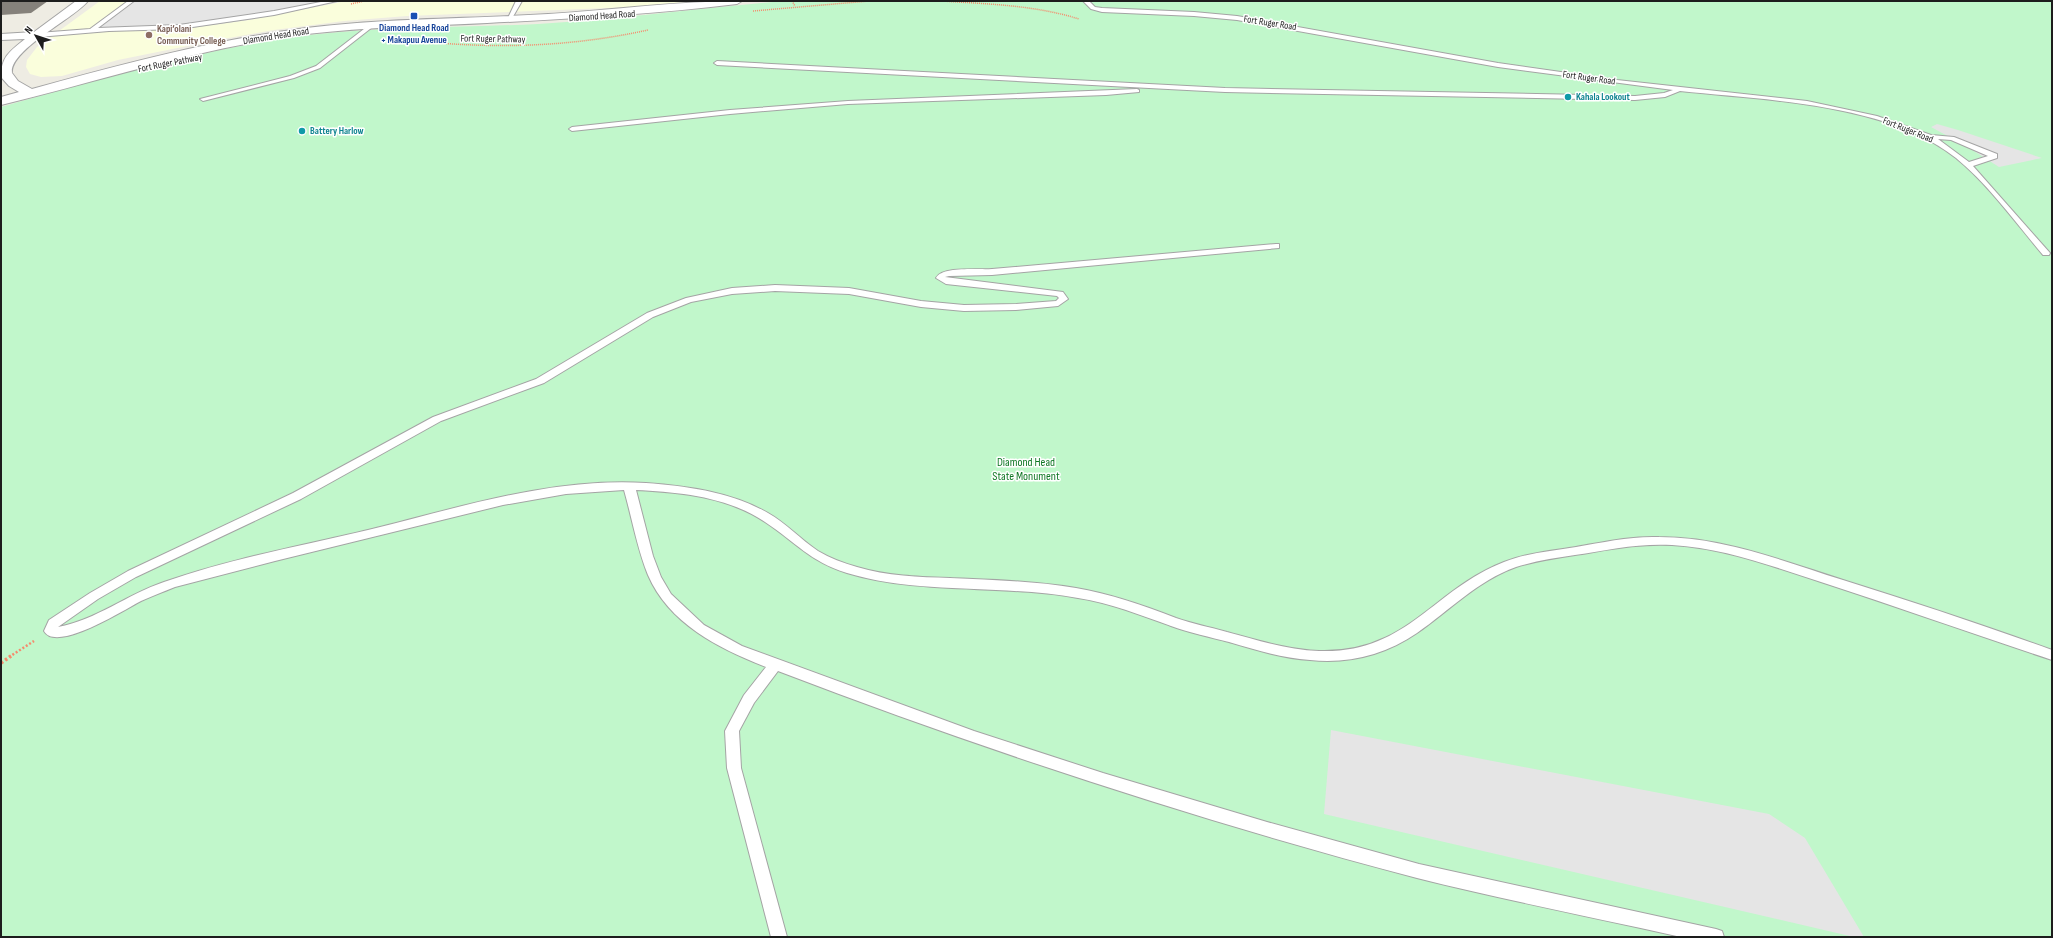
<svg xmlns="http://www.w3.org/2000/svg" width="2053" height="938" viewBox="0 0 2053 938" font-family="'Sofia Sans Condensed',sans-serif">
<rect width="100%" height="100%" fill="#eeece3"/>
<path fill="#fafedc" d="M100,1H695L633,7L407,16L344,21L274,30L217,40L118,60L62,76L41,77L30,74L26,67L27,60L37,47Z"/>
<path fill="#c1f7cb" d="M784,1H2052V937H1V107C93,81 185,54 280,39C366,26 452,28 538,24C621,19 702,8 784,1Z"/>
<path fill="#e5e5e5" d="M128,1H346L249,20L190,28L91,31Z
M1937,124L1958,130L2042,158L1999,167L1966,146L1931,127Z
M1331,730L1769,814L1805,838L1864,937H1854L1324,814Z"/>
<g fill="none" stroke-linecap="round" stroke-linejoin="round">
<g stroke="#a4a4a4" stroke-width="2">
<path id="service" d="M128,1H134L98,28L179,25L274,11L326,1H337L274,15L179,29L109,31L38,37L35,35L38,33L90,29Z
M516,1H522L511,20H507Z
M1083,1H1089L1095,7L1102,8L1194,12L1237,16L1498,63L1617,80L1807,101L1877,116L1931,135L1954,137L1997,154V158L1973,166L2050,253L2049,255H2043C2016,223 1988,184 1956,158C1888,103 1764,100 1680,91L1665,97L1635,100L1225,92L717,65L714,63L717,61L1225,88L1635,96L1664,93L1673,90L1498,67L1237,20L1194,16L1102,12L1091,9ZM1938,139L1951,140L1988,156L1969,162Z
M373,22L375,25L320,68L294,78L203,101L200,99L290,76L316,66Z
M1137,89L1139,90V92L1106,95L848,104L730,114L572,131L569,129L572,127L730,110L848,101Z
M1276,244H1279V248L992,275L949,276L945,277L1063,292L1068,299L1058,306L1016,310L964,311L921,307L849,294L775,291L732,294L691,302L653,317L544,383L441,421L301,499L136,577L98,599L58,627C96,620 128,594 164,582C230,559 300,546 368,530C458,508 552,477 646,483C687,486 731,492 768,513C786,523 800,539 818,551C830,558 843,563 857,567C887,576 919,577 950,578C992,580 1034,581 1076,588C1111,594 1143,605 1176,618C1193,624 1210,627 1227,632C1257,640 1288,650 1319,651C1407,654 1432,590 1504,562C1527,553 1552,551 1576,547C1604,542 1631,536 1659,537C1723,537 1783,561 1843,580C1913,602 1983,625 2052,650V660C1976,635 1901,608 1824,583C1774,567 1725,548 1672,545C1639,543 1607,550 1575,555C1555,558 1535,561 1516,567C1477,581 1450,610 1417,633C1385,655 1348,664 1310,660C1282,658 1256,650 1229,642C1210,637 1190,633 1171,626C1140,615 1111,603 1078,598C1003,584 919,595 847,573C809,561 797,543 765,522C728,497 680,492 636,490L653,556L661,577L671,594L704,625L742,646L974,731L1103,773L1267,822L1419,864L1716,929L1722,931L1724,937H1681C1593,917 1504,900 1417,878C1201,821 987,751 778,671L754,703L739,731L741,768L787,937H771L727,768L725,731L744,695L766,667C720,649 669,624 648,575C637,548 632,518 624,490L566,494L503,505L275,561L175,587C163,592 152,596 141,601C124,610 56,653 44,631L49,620L90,593L128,571L293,493L433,417L536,379L647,313L686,298L732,288L775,285L849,288L921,301L964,305L1016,304L1056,301L1059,298L1057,296L946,284L936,278C942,266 979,270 992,269Z"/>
</g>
<g stroke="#a4a4a4" stroke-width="2">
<path id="tertiary" d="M76,1H88C75,18 9,50 12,73L18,81L32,89C122,64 213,40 306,28C386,18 467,19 548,14C613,10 677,1 742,1L737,4C654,14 570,19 487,23C427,26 367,27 307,34C203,47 103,80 1,105V97L19,92L9,86L1,77C1,57 10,51 25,39L1,40V34L34,32Z"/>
</g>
<path stroke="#f58b6d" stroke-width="1.5" stroke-dasharray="1 1" stroke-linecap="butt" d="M792,1L795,6
M941,1C988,4 1034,5 1079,19
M351,4L364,1
M753,11L869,1
M428,42C503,49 575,46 648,30"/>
<path stroke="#f58b6d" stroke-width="2.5" stroke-dasharray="2 2" stroke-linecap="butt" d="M9,657L34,641"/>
<path stroke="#f58b6d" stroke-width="3.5" stroke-dasharray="2.5 2.5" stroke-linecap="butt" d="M1,663L11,656"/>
<use href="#service" fill="#fff" fill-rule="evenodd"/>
<use href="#tertiary" fill="#fff" fill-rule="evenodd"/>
</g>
<path fill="#85817b" d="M1,1H48L31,13L1,15Z"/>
<rect fill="#1a4fb4" stroke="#fff" stroke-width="1.5" x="410" y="12" width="8" height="8" rx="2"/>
<circle fill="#8d6e63" stroke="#fff" stroke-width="1.5" cx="149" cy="35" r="4"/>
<g fill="#0f9aa8" stroke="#fff" stroke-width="1.5">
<circle cx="1568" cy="97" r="4"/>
<circle cx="302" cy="131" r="4"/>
</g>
<g text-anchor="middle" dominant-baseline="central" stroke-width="3" stroke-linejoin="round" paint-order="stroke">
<g font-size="10" fill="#1d1d1d" stroke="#fff">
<text transform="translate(602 16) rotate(-4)">Diamond Head Road</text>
<text transform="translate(1270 23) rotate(9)">Fort Ruger Road</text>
<text transform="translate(276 36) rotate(-9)">Diamond Head Road</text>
<text transform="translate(493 39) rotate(1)">Fort Ruger Pathway</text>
<text transform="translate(170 63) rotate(-11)">Fort Ruger Pathway</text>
<text transform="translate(1589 78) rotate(8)">Fort Ruger Road</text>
<text transform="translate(1908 130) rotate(22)">Fort Ruger Road</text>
</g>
<g font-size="10" font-weight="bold" fill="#164399" stroke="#fff">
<text x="414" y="28">Diamond Head Road<tspan x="414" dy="12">+ Makapuu Avenue</tspan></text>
</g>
<g font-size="10" font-weight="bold" fill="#785e54" stroke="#fff" text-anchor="start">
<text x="157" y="29">Kapi‘olani<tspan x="157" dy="12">Community College</tspan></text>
</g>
<g font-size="10" font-weight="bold" fill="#0d838f" stroke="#fff" text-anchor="start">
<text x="1576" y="97">Kahala Lookout</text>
<text x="310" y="131">Battery Harlow</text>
</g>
<g font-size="12" fill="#0f7724" stroke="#fff">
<text x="1026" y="462">Diamond Head<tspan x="1026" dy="14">State Monument</tspan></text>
</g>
</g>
<rect width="2053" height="938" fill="none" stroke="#1d1d1d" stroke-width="4"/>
<g transform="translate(36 36) rotate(309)" stroke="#ffffff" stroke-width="3" paint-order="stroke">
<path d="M0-3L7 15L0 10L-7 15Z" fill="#1d1d1d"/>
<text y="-6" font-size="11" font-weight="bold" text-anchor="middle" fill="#1d1d1d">N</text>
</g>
</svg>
